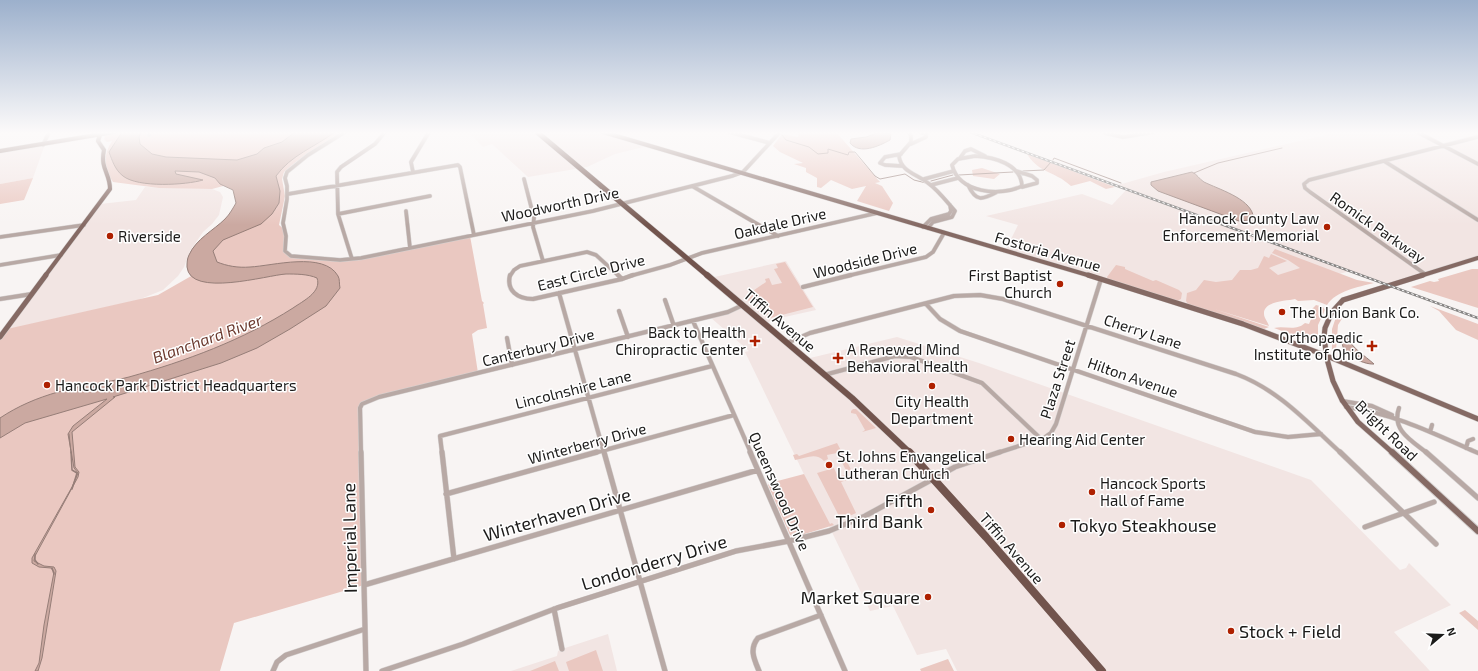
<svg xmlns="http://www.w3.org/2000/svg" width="1478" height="671" viewBox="0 0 1478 671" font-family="'Exo 2',sans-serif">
<rect width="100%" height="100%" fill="#f8f4f3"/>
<path fill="#f2e5e3" d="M468,132H603L652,145L615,154L587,167L528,177L492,144L483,147Z
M1339,132H1423L1443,143L1478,134V258L1388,285L1350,271L1215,308L1216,315L1005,251L1018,225L986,216L1082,194L1112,205L1127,189L1118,185L1164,172Z
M45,144L33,178L0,184V151Z
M145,187L212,189L220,192L223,197L219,215L212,224L203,232L190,251L184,267L178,276L163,290L138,300L5,330L100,204L136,200Z
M786,261L816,310L771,320L766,325L806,359L897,337L979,363L1311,480L1400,570L1406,568L1409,563L1451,605L1394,632L1430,671H957L946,649L917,655L893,606L870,611L745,352L749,351L710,317L742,305L710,278Z
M608,634L617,671H511L557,656L558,651L562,649Z"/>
<path fill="#eac8c1" d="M118,132H345L296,162L284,172L282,179L285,196L279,225L285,230V249L291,256L346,260L470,236L482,301L484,303L483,304L487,328L478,330L472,334L478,373L379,397L362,404L364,585L234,623L220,671H0V340L7,329L158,295L193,275L211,243L272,214L279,203L249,179L212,189L159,188L113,182C103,169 103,155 112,141L107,142L104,139L106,134H117Z
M794,132H836L880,182L875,183L882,186L893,203L889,211L857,201L866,186L852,189L831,180L821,188L817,187V178L806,172V168L794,164L803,163L780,152L773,146L782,134L798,137L799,132Z
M1027,154L1115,187L1106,189L1090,181L1071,186C1067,183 1063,179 1058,177C1044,169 1037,169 1027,154Z
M982,168L1000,174L994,179L973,176L972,170Z
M33,178L24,200L0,204V184Z
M1275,249L1357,280L1374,283C1358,287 1336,291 1327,305L1314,300L1298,301L1295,299C1287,301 1263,301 1264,314C1264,318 1268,322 1269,326L1214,309L1269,327L1264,329L1188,304L1186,301L1187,293L1196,290L1204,280L1216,282L1232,280L1240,270H1251L1258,268L1264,256L1269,258L1271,254L1287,261L1269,268L1278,275L1300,268L1288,260L1272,253Z
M785,262L813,307L770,318L744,297L766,282L765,279L769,278L772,285L782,283L774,269L778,268L776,264Z
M1116,265L1125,267V269L1153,281L1156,280L1179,290L1182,293L1181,299L1177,301L1108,279L1107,277Z
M1472,269H1478V308L1411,287L1430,281L1434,282L1439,281L1438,279Z
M1316,305L1323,307L1325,310L1318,325V340L1315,343L1274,328C1285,325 1295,332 1305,323L1309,324L1314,312L1311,310Z
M1430,306L1478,324V340L1456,330L1439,311Z
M1340,316L1343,317L1338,325L1336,350L1332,349V329L1336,317Z
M853,409H856L876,428L862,432L865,430L856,414L851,413V411Z
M837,443L855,477L841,482L856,513L841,520L817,473L834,468L838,477L848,474L837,453L827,455L828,459L824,461C816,452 806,458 795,460L793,455L797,454L799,456Z
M804,474L830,524L832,523L834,525L795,537L790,535L768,485L770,483Z
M1465,610L1478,621V630L1459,613Z
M596,650L603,671H569L566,662Z
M948,659L954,671H921L920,669Z
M555,661L559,671H530Z"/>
<path fill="#cba9a1" stroke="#967e78" d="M122,132H141L139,137L140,144L152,154L166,157L237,160L257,154L264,148L282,142L295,132H335C315,147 291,155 276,176L280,191L279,203L272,214L261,224L223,240L213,251L217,262C227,266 238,268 250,267C272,266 324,251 338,276C340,279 339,284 340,288L326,306L290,329L257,348L221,363L113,397H115L72,432L75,467L79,472L78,477L35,556L34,561L44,566L54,567L56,571L42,658L38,671H35L39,663L44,625L54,572L51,568L39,567L32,563V558L72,487L78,473L74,468L68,434L73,426L107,399L25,423L0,438V418C18,406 37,398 58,392C81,385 106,383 129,377C186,361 243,340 293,308C303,301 322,292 317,278C308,274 296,274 286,274C268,275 190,298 187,267C187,263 187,259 189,255C196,239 214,230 225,219C230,214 233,208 236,203L233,190L220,184L215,178L199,172L175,171L176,174L203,180C186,185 138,188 123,176C115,170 112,160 109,152Z
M880,132L891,134L890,140C879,146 860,155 850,143L851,139L866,137Z
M1192,172C1197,174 1199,179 1204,182C1218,189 1249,198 1253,215L1250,220L1239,221L1158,191L1151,185V182Z
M1344,337H1347C1353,349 1364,355 1374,364C1363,365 1335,352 1344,337Z"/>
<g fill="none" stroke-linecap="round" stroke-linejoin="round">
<path stroke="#967e78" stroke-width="1" d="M782,135L786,140L809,147L818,154L828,153V149L848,155L849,152H855L875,176L880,179L905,174L914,180L926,183
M1053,160L1054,158L1121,183
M1023,171L1044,170L1051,162
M1194,173L1218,163L1282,148
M959,175L1013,172
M931,181L953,175
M69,434L71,453"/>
<path stroke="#967e78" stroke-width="1.5" d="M71,452L72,470L77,473L72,489
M35,554V560L38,564
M52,568L54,574"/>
<g stroke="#d5d1d0" stroke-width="4.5">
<path id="minor-far2" d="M345,132L308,155L287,172L285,178L287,186V199L283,223L286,236L285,251L291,256L340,260L361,258L593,211L732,176L743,172L780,132
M729,132L770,143
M909,132L911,136V142L899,156C901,172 917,174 928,183C938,190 947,202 955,211L952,217L933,222L928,228
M1417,132L1478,164
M1105,133L1123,137L1154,132
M149,135L150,132
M911,144L926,137V134L920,132
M43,145L49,132
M901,154L885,157L880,163L885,165L902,166
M975,156C994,157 1021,164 1022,186C1000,197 959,193 952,165L958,159Z
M960,158L965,151L971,149L985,156
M1384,161L1478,220
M1016,171L1032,176L1037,180V183L1022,187
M413,172L411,162L429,132
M524,179L534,218L533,227L543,261
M924,179L954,171
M931,185L958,178
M968,185C976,202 982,200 997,192
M692,186L778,236
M288,194L458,165L460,167L474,235
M406,211L410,248
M338,214L430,196
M923,227L931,219L949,214L951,211L950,205
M0,237L84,225
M352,259L338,214L337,172L341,167L375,144L385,132
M0,265L61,255
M1425,274L1310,192L1305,188L1304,184L1309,180L1478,137
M510,276L514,270L520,266L587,252L596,255L619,276
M630,276L670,265L702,253L877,213
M847,276L926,257L933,252L944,233"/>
</g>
<g stroke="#d5d1d0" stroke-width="5">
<path id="minor-far1" d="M510,275C506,291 518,299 533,299L622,279
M618,275L622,279
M622,279L633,275
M803,287L851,275
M559,293L604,453
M0,299L32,294
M665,300L674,326
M926,304L940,319L960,331L1255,432L1288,437L1321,434
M619,311L628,337
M693,321L751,453
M507,338L512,365
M787,343L810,333L954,296L980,295L1003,299L1236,374C1279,390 1308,423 1341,453
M824,375L895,356L911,357L982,383L1041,439
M1342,401L1372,406L1392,415
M1346,407C1393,413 1435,434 1478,453
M1399,408C1391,430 1412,441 1427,453
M1430,432L1432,425
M1466,448L1468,441L1473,439
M361,453L360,408L362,404L379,397L728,312L743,305
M442,453L440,436L712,366
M594,453L734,415
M997,453L1044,438L1051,433L1056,424L1101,279"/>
</g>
<g stroke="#d5d1d0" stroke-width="6">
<path id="minor" d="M361,452L366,671
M442,452L454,559
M604,452L665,671
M750,452L845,671
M1340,452L1436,544
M1426,452L1478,498
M446,494L597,452
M1365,527L1434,502
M364,585L758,470
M554,609L562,649
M273,671L277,662L286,655L365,629
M382,671L463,644L557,608L736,551L789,541L829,531L865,516L955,467L1000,452
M759,671C754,659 749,649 758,638L821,615"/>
</g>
<g stroke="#d5d1d0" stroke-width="5">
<path id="major-far2" d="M603,132L1091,276
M0,151L114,132
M45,276L110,189C110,173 100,169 104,150L98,141L101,132
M1420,276L1478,258"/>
</g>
<g stroke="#d5d1d0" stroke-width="6">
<path id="major-far1" d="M1088,275L1243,324L1327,356L1478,419
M0,337L46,275
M1393,453L1358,422L1342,400L1333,381L1327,359L1324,337L1325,328L1332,312L1343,300L1423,275"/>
</g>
<g stroke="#d5d1d0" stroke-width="8">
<path id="major" d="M1392,452L1478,531"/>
</g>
<g stroke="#d5d1d0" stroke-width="6">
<path id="highway-far2" d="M537,132L708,276"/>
</g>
<g stroke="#d5d1d0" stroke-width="7">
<path id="highway-far1" d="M707,275L852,398L910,453"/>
</g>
<g stroke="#d5d1d0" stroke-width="8">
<path id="highway" d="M909,452L986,537L1102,671"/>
</g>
<use href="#minor-far2" stroke="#b8a9a5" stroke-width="3.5"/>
<use href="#minor-far1" stroke="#b8a9a5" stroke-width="4"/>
<use href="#minor" stroke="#b8a9a5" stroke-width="5"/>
<use href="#major-far2" stroke="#856a64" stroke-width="4"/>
<use href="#major-far1" stroke="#856a64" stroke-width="5"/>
<use href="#major" stroke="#856a64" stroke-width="6"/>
<use href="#highway-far2" stroke="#72544d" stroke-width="5"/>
<use href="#highway-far1" stroke="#72544d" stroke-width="6"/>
<use href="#highway" stroke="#72544d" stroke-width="8"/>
<g stroke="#868483" stroke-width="2.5">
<path id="rail" d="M970,132L1478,318"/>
</g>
<use href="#rail" stroke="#fff" stroke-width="1" stroke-dasharray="2.5" stroke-linecap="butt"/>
</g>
<linearGradient id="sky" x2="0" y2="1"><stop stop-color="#9cb0cc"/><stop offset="0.59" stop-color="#fcfafa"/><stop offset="1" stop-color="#fcfafa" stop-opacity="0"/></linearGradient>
<rect width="1478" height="225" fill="url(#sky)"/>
<g fill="#ae2000" stroke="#fff" stroke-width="1.5">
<circle cx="1327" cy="227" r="4"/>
<circle cx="110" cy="236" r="4"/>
<circle cx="1060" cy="284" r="4"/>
<circle cx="1282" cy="312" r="4"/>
<path d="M753 335h4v4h4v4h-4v4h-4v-4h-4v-4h4z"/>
<path d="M1370 340h4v4h4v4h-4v4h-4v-4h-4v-4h4z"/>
<path d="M836 352h4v4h4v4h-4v4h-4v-4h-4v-4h4z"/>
<circle cx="47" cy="385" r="4"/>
<circle cx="932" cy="386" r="4"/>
<circle cx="1011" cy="439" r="4"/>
<circle cx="829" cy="465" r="4"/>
<circle cx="1092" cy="492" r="4"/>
<circle cx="931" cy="510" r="4"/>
<circle cx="1062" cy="525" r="4"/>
<circle cx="928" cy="597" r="4"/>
<circle cx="1231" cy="631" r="4"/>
</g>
<g text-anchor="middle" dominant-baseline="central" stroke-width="3" stroke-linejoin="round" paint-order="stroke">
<g font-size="15" fill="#1c1b1a" stroke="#fff">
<text transform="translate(560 204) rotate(-12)">Woodworth Drive</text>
<text transform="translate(780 223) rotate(-13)">Oakdale Drive</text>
<text transform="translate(1378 227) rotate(35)">Romick Parkway</text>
<text transform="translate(1048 251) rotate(16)">Fostoria Avenue</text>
<text transform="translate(865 260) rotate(-14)">Woodside Drive</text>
<text transform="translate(591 272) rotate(-14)">East Circle Drive</text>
<text transform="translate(780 320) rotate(40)">Tiffin Avenue</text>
<text transform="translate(1143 331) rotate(18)">Cherry Lane</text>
<text transform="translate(538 347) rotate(-14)">Canterbury Drive</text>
<text transform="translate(1133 377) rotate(19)">Hilton Avenue</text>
<text transform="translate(1057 379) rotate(-72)">Plaza Street</text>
<text transform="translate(573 389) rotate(-14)">Lincolnshire Lane</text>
<text transform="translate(1387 430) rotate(44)">Bright Road</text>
<text transform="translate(587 443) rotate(-15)">Winterberry Drive</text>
<text transform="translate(780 491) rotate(66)">Queenswood Drive</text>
<text transform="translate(1012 548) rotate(49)">Tiffin Avenue</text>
</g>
<g font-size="15" fill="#1c1b1a" stroke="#fff" text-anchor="start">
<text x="1319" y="218" text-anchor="end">Hancock County Law<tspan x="1319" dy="17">Enforcement Memorial</tspan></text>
<text x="118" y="236">Riverside</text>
<text x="1052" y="275" text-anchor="end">First Baptist<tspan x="1052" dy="17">Church</tspan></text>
<text x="1290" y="312">The Union Bank Co.</text>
<text x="746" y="332" text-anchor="end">Back to Health<tspan x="746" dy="17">Chiropractic Center</tspan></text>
<text x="1363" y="337" text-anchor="end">Orthopaedic<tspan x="1363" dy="17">Institute of Ohio</tspan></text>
<text x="847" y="349">A Renewed Mind<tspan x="847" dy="17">Behavioral Health</tspan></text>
<text x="55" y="385">Hancock Park District Headquarters</text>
<text x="932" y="401" text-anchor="middle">City Health<tspan x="932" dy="17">Department</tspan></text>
<text x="1019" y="439">Hearing Aid Center</text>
<text x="837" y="456">St. Johns Envangelical<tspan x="837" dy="17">Lutheran Church</tspan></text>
<text x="1100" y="483">Hancock Sports<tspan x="1100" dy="17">Hall of Fame</tspan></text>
</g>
<g font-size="16" font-style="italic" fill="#6b3a2f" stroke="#fff">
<text transform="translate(207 338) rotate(-20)">Blanchard River</text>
</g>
<g font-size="18" fill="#1c1b1a" stroke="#fff" text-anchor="end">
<text x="923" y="500">Fifth<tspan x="923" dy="21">Third Bank</tspan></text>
<text x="1070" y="525" text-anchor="start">Tokyo Steakhouse</text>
<text x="920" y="597">Market Square</text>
<text x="1239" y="631" text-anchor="start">Stock + Field</text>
</g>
<g font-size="18" fill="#1c1b1a" stroke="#fff">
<text transform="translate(557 514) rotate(-16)">Winterhaven Drive</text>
<text transform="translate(349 538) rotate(-91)">Imperial Lane</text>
<text transform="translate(654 562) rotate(-17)">Londonderry Drive</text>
</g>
</g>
<g transform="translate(1442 635) rotate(71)" stroke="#ffffff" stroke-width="3" paint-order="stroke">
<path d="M0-3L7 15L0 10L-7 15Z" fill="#1c1b1a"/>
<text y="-6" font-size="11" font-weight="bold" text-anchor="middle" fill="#1c1b1a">N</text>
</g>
</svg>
